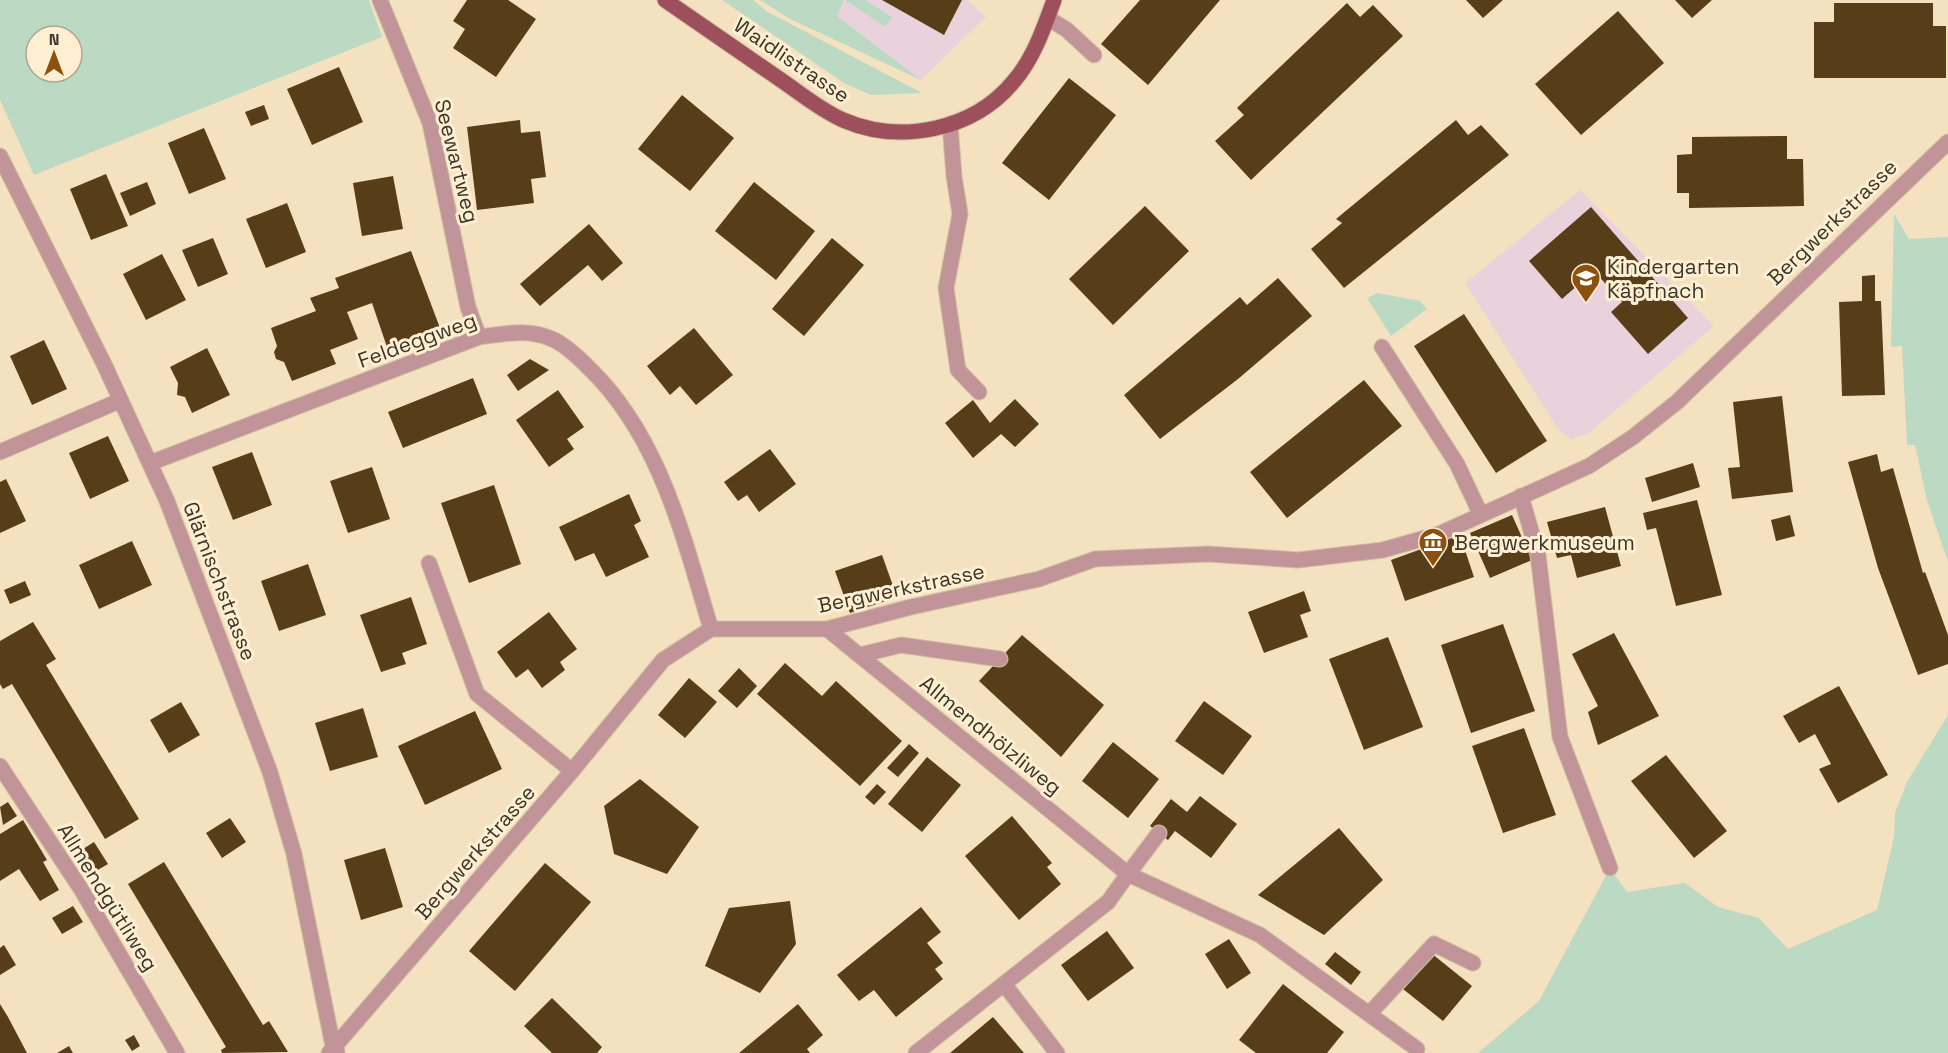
<svg xmlns="http://www.w3.org/2000/svg" width="1948" height="1053" viewBox="0 0 1948 1053" font-family="'Space Grotesk',sans-serif">
<rect width="100%" height="100%" fill="#f4e1bf"/>
<path fill="#ead2dd" d="M845,0L885,27L891,17L865,0H882L944,34L962,0H967L986,17L921,80L837,16Z
M1580,190L1714,326L1589,433L1571,439L1558,429L1465,283Z"/>
<path fill="#bcd9c4" fill-rule="evenodd" d="M0,0H369L382,37L34,175L0,100ZM36,36H72V72H36Z
M722,0H753L766,11L922,93L871,95L844,83Z
M760,0H844L837,16L921,80L790,19Z
M845,0H865L892,17L885,27Z
M1894,214L1909,239L1948,237V562L1927,500L1915,445H1907L1902,346L1891,347Z
M1377,293L1420,301L1427,309L1391,336L1367,298Z
M1948,715V1053H1478L1539,1001L1610,868L1627,892L1685,883L1718,907L1759,918L1788,949L1877,910L1894,837L1895,813L1907,782Z"/>
<path fill="#573e19" d="M467,0H508L536,19L496,77L453,48L465,29L453,21Z
M882,0H962L944,35Z
M1140,0H1220L1148,85L1101,44Z
M1466,0H1503L1483,18Z
M1675,0H1712L1692,18Z
M1347,3L1360,17L1373,5L1403,36L1251,180L1215,141L1244,115L1237,108Z
M1834,3H1933V26H1946V78H1814V22H1834Z
M1618,11L1664,63L1581,135L1535,84Z
M339,67L363,122L312,145L287,89Z
M1069,78L1116,115L1049,200L1002,163Z
M682,95L734,138L690,191L638,149Z
M264,105L269,119L251,126L245,112Z
M520,120L521,133L540,131L546,177L531,179L534,203L477,210L467,127Z
M1456,120L1468,135L1481,125L1509,155L1344,288L1311,249L1342,223L1336,219Z
M204,128L226,179L189,194L168,143Z
M1787,136V159H1803L1804,206L1689,208V193H1677V155L1692,154V137Z
M106,174L128,226L91,240L70,189Z
M393,176L403,229L362,236L353,183Z
M147,182L156,204L130,216L120,193Z
M754,182L815,231L776,280L715,231Z
M287,203L306,252L266,268L246,219Z
M1145,206L1189,251L1113,325L1069,279Z
M1591,207L1688,318L1648,354L1611,312L1622,302L1594,271L1562,299L1529,261Z
M589,224L623,263L602,281L588,265L540,306L520,284Z
M213,238L228,274L198,287L182,250Z
M832,238L864,265L804,336L772,309Z
M411,251L440,328L387,347L372,303L347,312L358,339L330,350L336,364L292,381L284,362L276,359L274,352L277,346L271,328L316,311L310,298L339,288L335,278Z
M162,254L186,300L146,320L123,274Z
M1875,275V301H1881L1885,395L1842,396L1839,302L1862,301V276Z
M1278,278L1312,316L1238,379L1160,439L1124,395L1240,297L1247,305Z
M1464,314L1547,441L1496,473L1414,346Z
M694,328L733,375L696,405L680,386L670,395L647,366Z
M44,340L67,389L32,405L10,356Z
M207,348L230,395L192,413L185,397L177,395L178,383L170,367Z
M530,359L549,370L518,391L507,375Z
M473,378L487,414L403,448L388,412Z
M1364,380L1402,426L1287,518L1250,472Z
M558,390L584,427L567,439L574,449L549,467L516,420Z
M1782,396L1793,492L1732,499L1728,468L1740,467L1733,402Z
M1015,399L1039,424L1015,447L1001,434L973,458L945,423L973,400L990,423Z
M108,436L129,481L90,499L69,453Z
M770,449L796,484L759,512L747,495L738,501L724,482Z
M252,452L272,505L233,520L212,467Z
M1877,454L1881,472L1893,468L1923,573L1925,572L1948,635V664L1918,675L1878,568L1848,462Z
M1693,463L1700,487L1652,502L1645,478Z
M372,467L390,519L348,533L330,481Z
M6,479L26,521L0,533V482Z
M494,485L521,564L469,583L441,503Z
M629,494L641,521L634,525L649,557L606,577L594,553L575,561L559,527Z
M1697,500L1722,595L1676,606L1656,528L1647,530L1643,513Z
M1605,507L1621,566L1577,578L1571,555L1557,558L1547,522Z
M1512,515L1532,560L1490,578L1470,533Z
M1790,515L1795,536L1776,541L1771,520Z
M1460,535L1474,577L1405,601L1391,560Z
M132,541L152,585L99,609L79,565Z
M882,555L897,597L850,613L835,571Z
M308,564L326,615L279,631L261,581Z
M25,581L31,595L10,604L4,590Z
M1304,591L1311,611L1300,615L1308,637L1264,653L1248,612Z
M411,597L427,644L402,653L406,664L381,672L360,615Z
M549,612L577,649L560,662L565,670L542,688L528,669L516,678L497,652Z
M33,622L56,659L46,665L139,819L105,839L12,684L3,689L0,684V641Z
M1503,624L1535,711L1471,733L1441,645Z
M1614,633L1659,716L1598,745L1588,712L1598,706L1572,654Z
M1022,635L1104,705L1061,757L979,681Z
M1388,637L1423,727L1364,750L1329,659Z
M785,663L822,696L836,681L902,741L860,786L757,694Z
M739,668L757,686L737,708L718,691Z
M689,678L717,702L685,738L658,715Z
M1839,686L1888,775L1838,803L1819,769L1831,764L1815,734L1799,743L1783,716Z
M1204,701L1252,736L1223,775L1175,741Z
M181,702L200,735L169,753L150,720Z
M363,708L378,757L330,771L315,723Z
M475,711L502,769L425,805L398,746Z
M1524,728L1556,815L1503,833L1472,746Z
M1113,742L1159,779L1128,818L1082,781Z
M909,744L919,753L898,777L887,768Z
M1666,755L1727,831L1694,858L1631,781Z
M927,757L961,785L922,832L888,804Z
M640,779L699,827L667,874L614,854L604,806Z
M877,784L886,792L874,805L865,797Z
M1200,796L1237,824L1211,858L1175,831L1168,840L1150,826L1171,799L1187,812Z
M8,802L17,816L3,825L0,807Z
M1012,816L1052,863L1047,867L1061,884L1019,920L965,856Z
M230,818L246,842L222,858L206,833Z
M23,820L47,860L43,862L59,890L40,901L19,869L0,881V834Z
M1339,828L1383,880L1324,935L1258,895Z
M94,842L108,864L89,875L75,854Z
M385,848L403,907L361,920L344,860Z
M164,862L263,1025L269,1021L288,1052L222,1053L221,1050L226,1047L128,884Z
M545,863L591,902L515,991L469,951Z
M790,901L796,944L760,993L705,966L729,908Z
M73,906L83,922L62,934L52,918Z
M921,907L941,932L927,943L943,963L935,969L943,979L896,1017L874,990L859,1001L837,975Z
M1107,931L1134,968L1088,1001L1061,965Z
M1229,939L1251,973L1227,989L1205,954Z
M4,945L16,965L0,975V948Z
M1335,952L1361,972L1351,985L1325,964Z
M1431,953L1472,986L1443,1021L1403,989Z
M1283,984L1344,1032L1327,1053H1256L1239,1040Z
M552,998L602,1047L597,1053H552L524,1026Z
M0,1004L8,1017L27,1053H0Z
M798,1004L823,1035L807,1049L810,1053H739Z
M993,1017L1024,1053H950Z
M134,1035L140,1046L132,1051L125,1040Z
M69,1046L73,1053H57Z"/>
<g fill="none" stroke-linecap="round" stroke-linejoin="round">
<g stroke="#cfbfa1" stroke-width="17">
<path id="minor" d="M380,0L430,123L468,307L479,337
M1048,18L1067,30L1094,55
M950,124L954,176L960,214L946,288L958,370L979,392
M0,156L105,366L167,501L270,772L294,854L333,1046L337,1051
M1382,347L1457,464L1481,515
M0,452L119,401
M150,463L479,337C503,334 529,328 552,339C564,344 578,357 588,367C660,436 683,536 711,629
M1521,496L1538,555L1560,737L1610,868
M429,563L477,694L572,771
M827,629L1128,874L1108,902L916,1053
M860,655L901,645L1000,659
M0,766L81,889L177,1053
M1159,833L1128,874L1260,935L1417,1049
M1004,984L1057,1053
M1369,1014L1434,944L1473,963
M329,1053L572,771L663,660L711,629H827L911,607L1039,579L1095,559L1208,554L1298,560L1383,550L1439,534L1589,466L1633,437L1677,402L1948,142"/>
</g>
<g stroke="#cfbfa1" stroke-width="17">
<path id="major" d="M665,0C703,26 740,52 778,78C799,92 820,110 843,120C901,145 974,130 1014,81C1033,59 1044,28 1054,0"/>
</g>
<use href="#minor" stroke="#c19499" stroke-width="15"/>
<use href="#major" stroke="#9d4f5c" stroke-width="15"/>
</g>
<defs>
<g id="school-pin" transform="scale(1.5)"><path d="M0 17L-7.5 6A9.5 9.5 0 1 1 7.5 6Z" fill="#8c510f" stroke="#feefd3"/><path d="M0-5L7-2L0 1L-7-2ZM-4 1L0 2.5L4 1V4Q0 6-4 4Z" fill="#fff"/></g>
<g id="museum-pin" transform="scale(1.5)"><path d="M0 17L-7.5 6A9.5 9.5 0 1 1 7.5 6Z" fill="#8c510f" stroke="#feefd3"/><path d="M0-6L6-3V-2H-6V-3ZM-5-1h2V3h-2ZM-1-1h2V3h-2ZM3-1h2V3H3ZM-6 4H6V6H-6Z" fill="#fff"/></g>
</defs>
<g fill-rule="evenodd">
<use href="#school-pin" x="1586" y="278"/>
<use href="#museum-pin" x="1433" y="542"/>
</g>
<g text-anchor="middle" dominant-baseline="central" stroke-width="6" stroke-linejoin="round" paint-order="stroke">
<g font-size="21" fill="#3d3628" stroke="#feefd3">
<text transform="translate(792 60) rotate(34)">Waidlistrasse</text>
<text transform="translate(457 161) rotate(76)">Seewartweg</text>
<text transform="translate(1832 222) rotate(-44)">Bergwerkstrasse</text>
<text transform="translate(417 340) rotate(-20)">Feldeggweg</text>
<text transform="translate(220 581) rotate(69)">Glärnischstrasse</text>
<text transform="translate(901 588) rotate(-12)">Bergwerkstrasse</text>
<text transform="translate(991 735) rotate(39)">Allmendhölzliweg</text>
<text transform="translate(475 852) rotate(-49)">Bergwerkstrasse</text>
<text transform="translate(108 897) rotate(58)">Allmendgütliweg</text>
</g>
<g font-size="21" fill="#3d3628" stroke="#feefd3" text-anchor="start">
<text x="1607" y="266">Kindergarten<tspan x="1607" dy="24">Käpfnach</tspan></text>
<text x="1454" y="542">Bergwerkmuseum</text>
</g>
</g>
<g transform="translate(54 54)"><circle r="28" fill="#feefd3" stroke="#b1a58f" stroke-width="1.5"/>
<path d="M0-4.5L10 22L0 15L-10 22Z" fill="#8c510f"/>
<text y="-9" font-size="16" font-weight="bold" text-anchor="middle" fill="#3d3628">N</text>
</g>
</svg>
